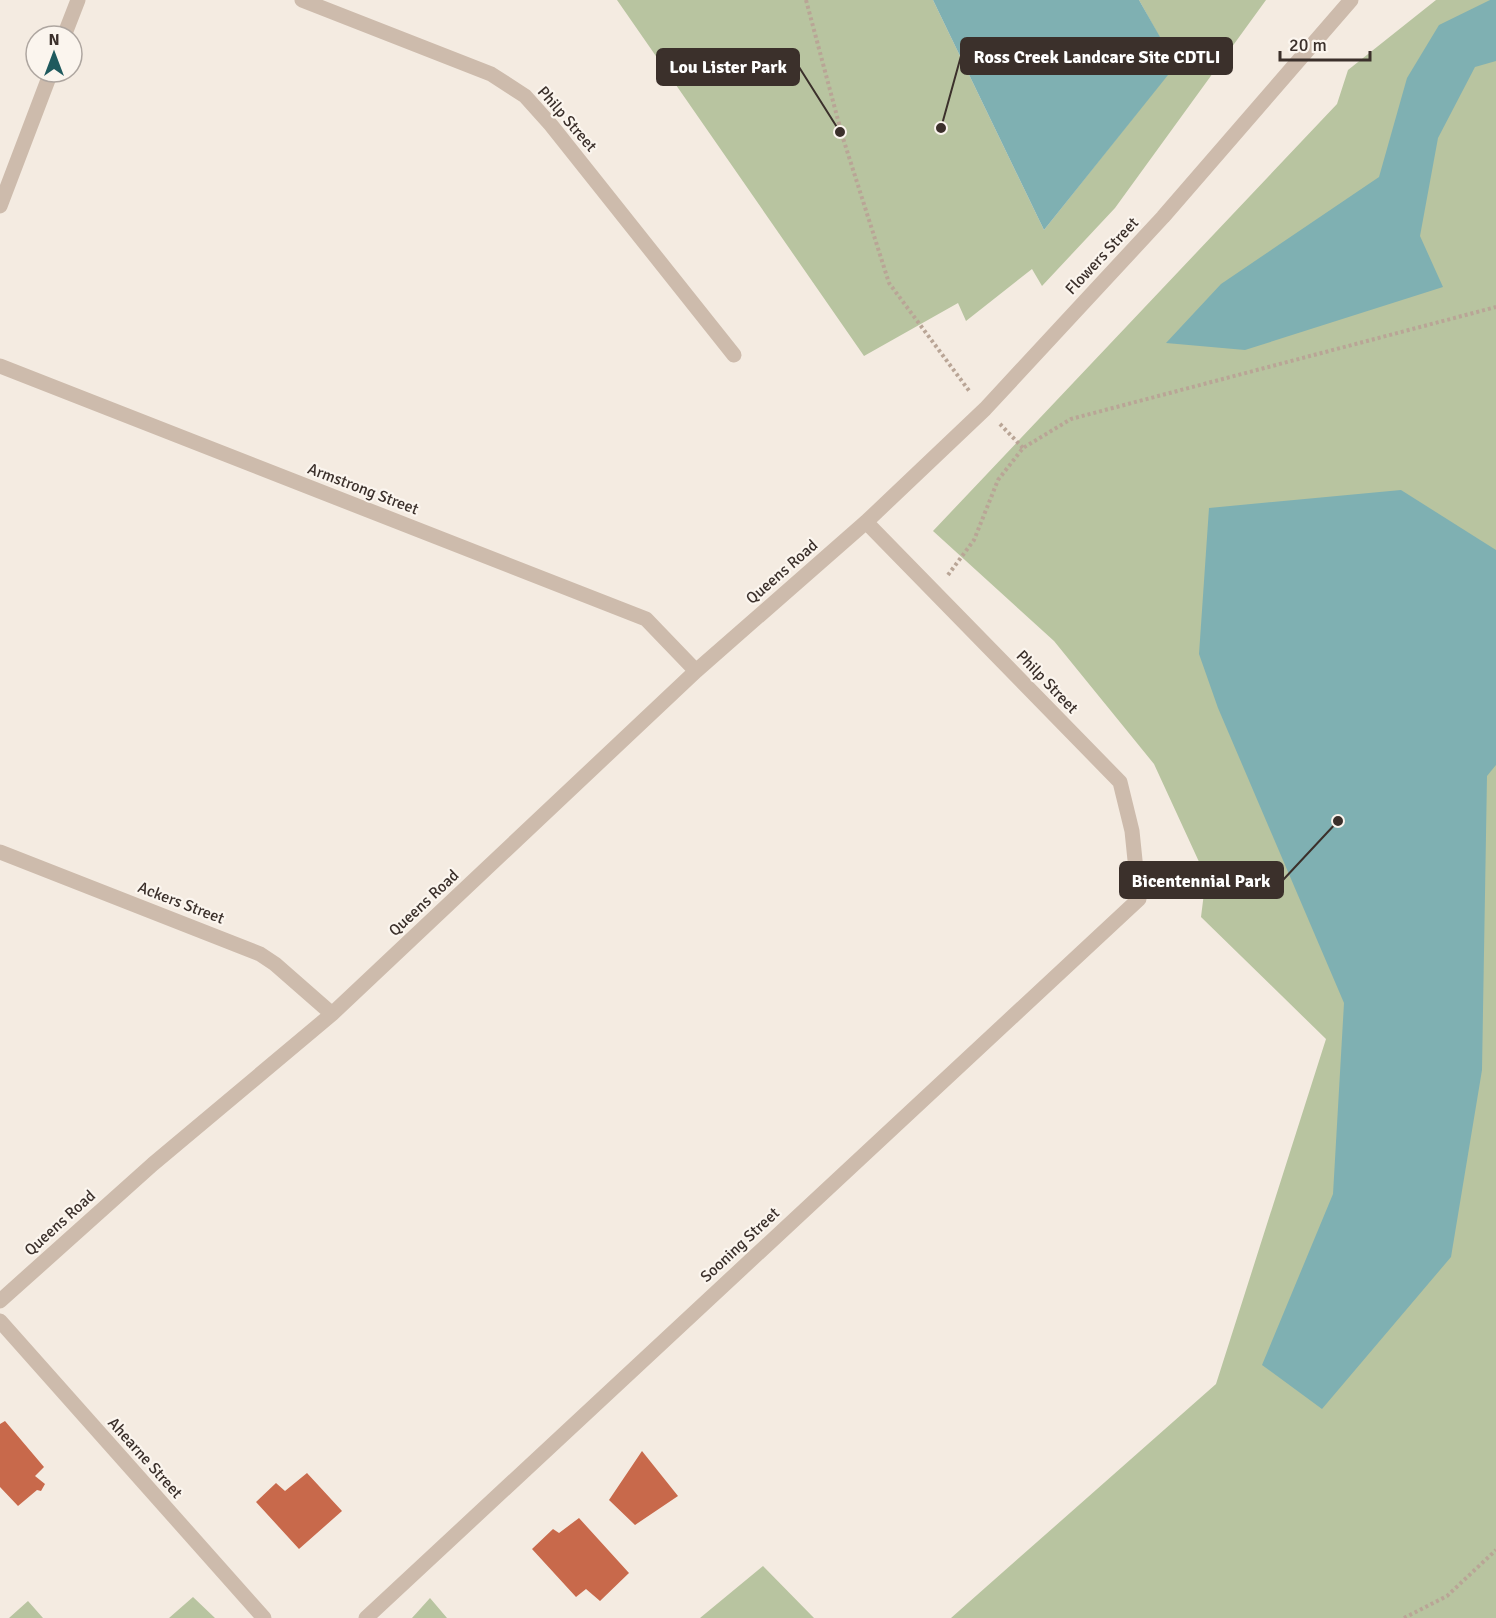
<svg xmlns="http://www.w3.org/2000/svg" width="1496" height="1618" viewBox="0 0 1496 1618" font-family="Signika,sans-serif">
<rect width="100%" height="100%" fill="#f4ebe1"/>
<path fill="#b8c4a0" d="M617,0H933L1044,230L1175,65L1139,0H1266L1115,208L1042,286L1032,269L966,321L958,303L864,356Z
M1436,0H1496V1618H951L1216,1384L1326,1039L1201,917L1206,877L1154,764L1054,641L933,531L1337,104L1348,70Z
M763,1566L814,1618H700Z
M193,1597L215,1618H169Z
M430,1598L447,1618H412Z
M28,1601L43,1618H9Z"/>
<path fill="#7fb0b2" d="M933,0H1139L1176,65L1044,230Z
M1490,0H1496V61L1475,67L1438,138L1420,236L1443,287L1245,350L1166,343L1221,284L1379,177L1407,78L1439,25Z
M1401,490L1496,550V765L1487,776L1482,1070L1451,1257L1322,1409L1262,1365L1333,1194L1344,1003L1218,708L1199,654L1209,508Z"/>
<path fill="#c8694b" d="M5,1421L44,1467L35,1476L45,1484L41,1491L37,1490L18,1506L0,1487V1424Z
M642,1451L678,1496L635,1525L609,1500Z
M307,1473L342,1511L299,1549L256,1502L276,1483L285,1491Z
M579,1518L629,1573L600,1601L586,1589L576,1597L532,1549L553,1529L559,1533Z"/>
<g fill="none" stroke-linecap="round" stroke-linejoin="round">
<path stroke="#b9a596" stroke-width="4" stroke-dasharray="3 3" stroke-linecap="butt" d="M806,0L842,135L889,283L970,392
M1000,424L1023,448
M948,575L974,540L998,480L1023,448L1071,419L1496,307
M1404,1618L1447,1596L1496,1550"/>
<path stroke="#cdbbac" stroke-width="15" d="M302,0L491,74L525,96L551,125L734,355
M64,36L78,0
M0,206L51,72
M0,366L646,619L696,671
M0,852L260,954L275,964L332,1014
M0,1301L153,1164L332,1014L696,671L866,522L985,409L1163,217L1351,0
M0,1321L264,1618
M366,1618L1139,899L1132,831L1120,782L866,522"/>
</g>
<g text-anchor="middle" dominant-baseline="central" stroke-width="4.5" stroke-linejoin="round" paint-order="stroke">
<g font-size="16" fill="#3b302b" stroke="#fbf5ee">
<text transform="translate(567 119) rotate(49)">Philp Street</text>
<text transform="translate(1102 256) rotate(-47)">Flowers Street</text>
<text transform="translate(363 489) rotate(21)">Armstrong Street</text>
<text transform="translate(782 572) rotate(-41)">Queens Road</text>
<text transform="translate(1047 682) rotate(46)">Philp Street</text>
<text transform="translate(181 903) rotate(21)">Ackers Street</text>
<text transform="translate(424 903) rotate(-43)">Queens Road</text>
<text transform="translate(60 1223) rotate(-42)">Queens Road</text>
<text transform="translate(740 1245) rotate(-43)">Sooning Street</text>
<text transform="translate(145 1458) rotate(48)">Ahearne Street</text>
</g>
</g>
<path fill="none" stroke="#3b302b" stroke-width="2" d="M941 128L961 56M840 132L799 67M1338 821L1283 880"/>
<g fill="#3b302b" stroke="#fbf5ee" stroke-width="2">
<circle cx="941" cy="128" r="6"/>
<circle cx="840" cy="132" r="6"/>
<circle cx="1338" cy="821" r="6"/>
</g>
<g fill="#3b302b" stroke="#3b302b" stroke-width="2">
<rect x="961" y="38" width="271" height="36" rx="6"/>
<rect x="657" y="49" width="142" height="36" rx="6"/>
<rect x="1120" y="862" width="163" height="36" rx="6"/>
</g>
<g font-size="18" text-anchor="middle" font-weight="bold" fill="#fff">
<text x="1097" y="63">Ross Creek Landcare Site CDTLI</text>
<text x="728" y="73">Lou Lister Park</text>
<text x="1201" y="887">Bicentennial Park</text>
</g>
<g transform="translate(54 54)"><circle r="28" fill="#fbf5ee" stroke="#aea6a0" stroke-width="1.5"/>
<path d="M0-4.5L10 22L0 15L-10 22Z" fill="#1f5a5e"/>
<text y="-9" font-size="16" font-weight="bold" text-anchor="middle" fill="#3b302b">N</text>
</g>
<path d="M1280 51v9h90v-9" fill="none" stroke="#3b302b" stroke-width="3"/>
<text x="1289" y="51" font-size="18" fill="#3b302b" stroke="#fbf5ee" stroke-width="4.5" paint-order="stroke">20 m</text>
</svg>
